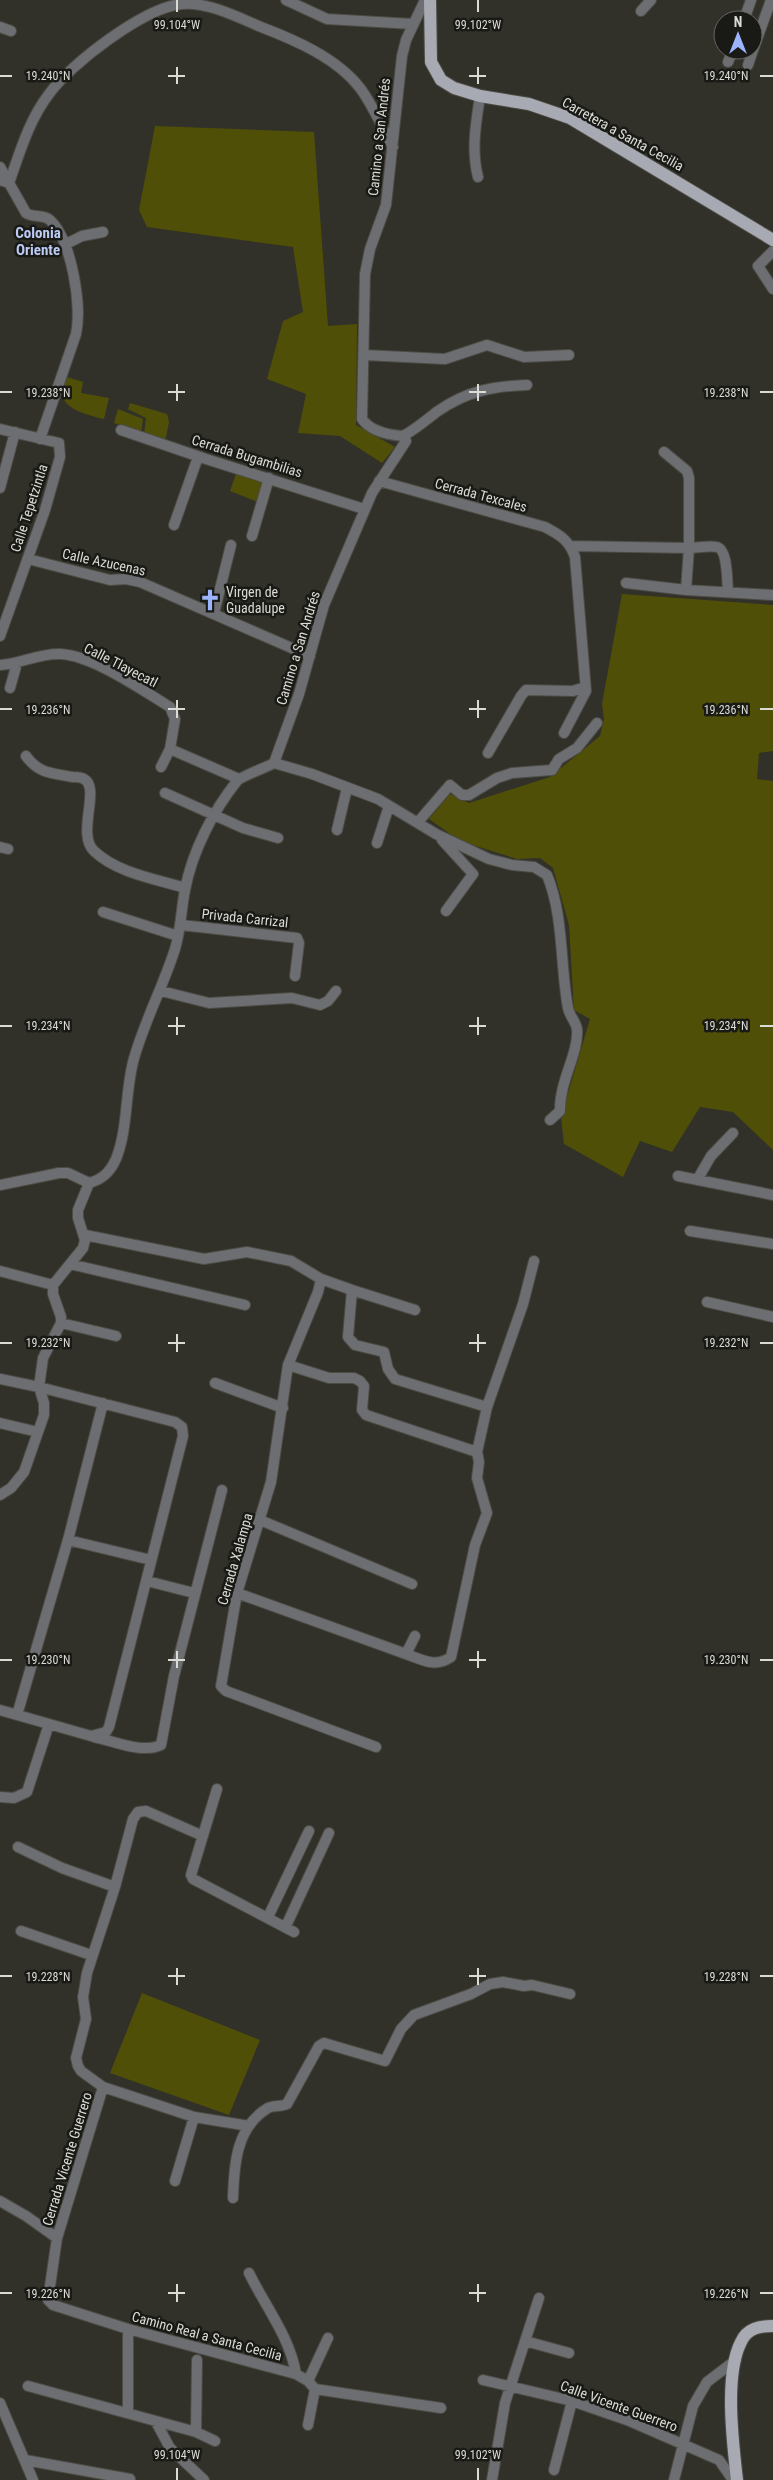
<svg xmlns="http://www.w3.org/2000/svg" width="773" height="2480" viewBox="0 0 773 2480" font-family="'Roboto Condensed',sans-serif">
<rect width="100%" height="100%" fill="#313129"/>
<path fill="#504f07" d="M155,126L314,132L328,326L357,324L356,425L395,447L382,463L340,436L298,433L306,394L267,379L283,321L303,312L293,247L147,227L139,210Z
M64,376L83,382L81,393L109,398L104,419C81,413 52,407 64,376Z
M130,403L167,414L169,422L165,442L144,435L146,418L128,409Z
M118,409L143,419L141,433L114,423Z
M237,471L265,481L258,502L230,491Z
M622,594L773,605V751L759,753L757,779L773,781V1150L733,1112L700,1107L672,1152L640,1141L623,1177L564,1144L561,1117L590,1019L574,1010L569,925L553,868L540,858L517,859L460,841L429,819L450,794L469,803L550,777L600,736L604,719L602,704Z
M142,1993L260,2040L229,2115L110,2073Z"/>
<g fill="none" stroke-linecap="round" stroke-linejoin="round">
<g stroke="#4c4c45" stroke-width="12">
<path id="minor" d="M286,0L327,19L413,24
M641,11L651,0
M744,20L751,0
M0,27L11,31
M753,50L771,0
M728,62L733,50
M748,65L753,50
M0,167L26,213C33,218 43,214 50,220C72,241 82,306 76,334L40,439
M478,177C471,149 476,123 480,96
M0,180L9,183C20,152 29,120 49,94C70,64 145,7 182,4C209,2 237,17 261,27C295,40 337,58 360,88C373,105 382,128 393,147
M66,244L82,236L103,232
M773,251L758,266L773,289
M364,355L445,359L487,345L524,357L569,355
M0,429L59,443L60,457L45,510L0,636
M121,430L206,459L364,509
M403,436C416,429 426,420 438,411C467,391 493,386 527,385
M664,452L687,471L689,478V548C697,548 709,545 717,547C728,550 727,582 728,592
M379,481L545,527C560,535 569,540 575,557L586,691L564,733
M0,488L15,432
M174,525L198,457
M252,536L269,478
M571,546L689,548L686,590
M28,559L110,580L126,579L140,582L310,656
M626,583L686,590L773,595
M214,613L231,545
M0,665C20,664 40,653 60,654C92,655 142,690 170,707L175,719L170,749L239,779
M10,688L17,663
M488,753L521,696L526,690L573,691L585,687
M26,756C39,774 52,773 73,777C76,777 81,777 84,779C101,788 76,834 94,851C117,873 156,879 185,888
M274,763L312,774L378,799L436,834L489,859L512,865L534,867L547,875C564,916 560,965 568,1008C569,1015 576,1022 577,1029C579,1053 559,1082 560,1111L550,1120
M161,767L170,749
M165,793L243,828L278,838
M418,822L450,785L462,795H469L497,778L512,773L552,770L559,759L577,748L597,723
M337,830L347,788
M442,840L473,874L446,911
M377,843L389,806
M0,847L8,849
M103,912L178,936
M181,925L297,938L299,943L295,976
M161,991L209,1003L292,998L320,1005L328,1001L336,991
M678,1176L773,1195
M697,1180L711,1156L733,1133
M0,1185L59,1173H68L89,1183
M690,1231L773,1244
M85,1235L204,1259L247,1252L291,1261L321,1279L352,1290L348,1337L355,1345L384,1352L388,1369L395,1379L487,1407
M70,1264L245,1305
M0,1271L53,1285
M321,1279L318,1292L288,1365L271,1482L237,1593L221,1686L226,1691L376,1747
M352,1290L415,1310
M707,1302L773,1317
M61,1323L116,1336
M288,1365L329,1378H354L360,1381L364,1386L362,1410L366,1415L477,1452L487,1407L523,1304L534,1261
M0,1379L39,1387L175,1422L182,1427L183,1436L109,1727L106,1732L91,1736L0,1710
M215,1383L283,1408
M0,1423L38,1432
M0,1495L11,1488L24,1472L44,1415V1403L39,1387L43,1358L61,1323V1317L53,1294V1285L83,1248L85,1240L78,1218V1210L89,1183C103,1179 110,1172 116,1159C128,1129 125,1094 133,1062C143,1024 163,987 175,949C181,929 181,910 185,890C192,852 213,811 237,781C240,777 267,767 274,763L299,694L324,605L372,493L406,441L403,436C389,435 371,432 362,419L365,274L370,249L386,205L402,56L406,40L425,0
M260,1520L412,1584
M68,1540L151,1560
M147,1581L194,1593
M237,1593L406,1654L415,1636
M406,1654C423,1660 435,1668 451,1657L475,1545L487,1513L477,1478L479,1462L477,1452
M17,1715L68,1540L103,1403
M94,1737C114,1741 142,1754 161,1745L174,1676L222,1490
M217,1789L191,1875L193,1879L294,1932
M0,1797L14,1798L27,1792L49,1724
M203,1836L146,1811L138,1812L133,1819L115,1887L87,1973L83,1997L86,2019L76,2058L78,2066L81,2071L103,2087L194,2117L249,2126
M18,1847L62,1868L115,1887
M268,1917L309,1831
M286,1926L329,1833
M21,1931L91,1955
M103,2087L57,2238L48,2300L53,2305L128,2329L296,2374L308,2381L328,2338
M175,2181L194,2117
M233,2198C234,2165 236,2127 268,2108C274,2105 281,2107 287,2104L319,2046L324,2043L385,2061L401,2029L414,2015L471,1994L490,1984L503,1982L524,1986L532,1985L570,1994
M0,2201L26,2216L57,2238
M249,2273C265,2306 290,2337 296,2374
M525,2341L569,2353
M483,2380L572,2401L627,2420L719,2460L733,2480
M308,2381L315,2389L441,2408
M28,2386L196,2432L215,2441
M0,2403L33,2480
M128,2413V2329
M156,2422L170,2448L204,2480
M308,2425L315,2389
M196,2432L197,2360
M25,2460L130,2479
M554,2470L572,2401
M492,2480L505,2403L539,2298
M674,2480L693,2406L707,2382L736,2360"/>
</g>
<g stroke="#4c4c45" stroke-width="14">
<path id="major" d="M430,0L431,62L441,80L454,88L480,96L529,104L570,118L773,240
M737,2480C733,2444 724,2375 741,2342C747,2328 760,2326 773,2326"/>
</g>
<use href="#minor" stroke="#6c6e72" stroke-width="10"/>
<use href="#major" stroke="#a7aab2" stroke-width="12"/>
</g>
<path fill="none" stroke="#dbdbd6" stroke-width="2" d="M177,0V12M478,0V12M177,67V84M478,67V84M0,76H12M168,76H185M469,76H486M760,76H773M177,384V401M478,384V401M0,392H12M168,392H185M469,392H486M760,392H773M177,700V718M478,700V718M0,709H12M168,709H185M469,709H486M760,709H773M177,1017V1035M478,1017V1035M0,1026H12M168,1026H185M469,1026H486M760,1026H773M177,1334V1352M478,1334V1352M0,1343H12M168,1343H185M469,1343H486M760,1343H773M177,1651V1668M478,1651V1668M0,1660H12M168,1660H185M469,1660H486M760,1660H773M177,1968V1985M478,1968V1985M0,1976H12M168,1976H185M469,1976H486M760,1976H773M177,2284V2302M478,2284V2302M0,2293H12M168,2293H185M469,2293H486M760,2293H773M177,2468V2480M478,2468V2480"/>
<defs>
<g id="church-bare" transform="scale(1.725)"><path d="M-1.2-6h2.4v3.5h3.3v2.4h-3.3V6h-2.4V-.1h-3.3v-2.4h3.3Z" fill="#9bb4fd" stroke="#191915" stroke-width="2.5" paint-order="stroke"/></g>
</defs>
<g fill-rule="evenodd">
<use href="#church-bare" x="210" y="600"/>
</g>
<g text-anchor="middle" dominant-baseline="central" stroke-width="5" stroke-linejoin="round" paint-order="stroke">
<g font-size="14" fill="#dbdbd6" stroke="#191915">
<text transform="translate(623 134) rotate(29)">Carretera a Santa Cecilia</text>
<text transform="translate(379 137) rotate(-84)">Camino a San Andrés</text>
<text transform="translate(247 456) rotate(17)">Cerrada Bugambilias</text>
<text transform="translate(481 495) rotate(15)">Cerrada Texcales</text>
<text transform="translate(29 508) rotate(-72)">Calle Tepetzintla</text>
<text transform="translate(104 562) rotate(12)">Calle Azucenas</text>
<text transform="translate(298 648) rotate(-73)">Camino a San Andrés</text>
<text transform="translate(121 665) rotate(27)">Calle Tlayecatl</text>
<text transform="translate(245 918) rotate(6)">Privada Carrizal</text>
<text transform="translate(235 1559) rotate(-74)">Cerrada Xalampa</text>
<text transform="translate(67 2159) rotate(-73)">Cerrada Vicente Guerrero</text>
<text transform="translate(207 2336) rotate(15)">Camino Real a Santa Cecilia</text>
<text transform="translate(619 2406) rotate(20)">Calle Vicente Guerrero</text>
</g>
<g font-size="14" fill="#dbdbd6" stroke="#191915" text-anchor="start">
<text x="226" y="592">Virgen de<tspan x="226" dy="16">Guadalupe</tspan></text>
</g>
<g font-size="15" font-weight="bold" fill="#bccbf4" stroke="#191915">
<text x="38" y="233">Colonia<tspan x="38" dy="17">Oriente</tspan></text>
</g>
</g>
<g font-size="12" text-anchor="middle" fill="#dbdbd6" stroke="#191915" stroke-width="5" stroke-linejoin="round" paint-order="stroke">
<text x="177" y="29">99.104°W</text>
<text x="478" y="29">99.102°W</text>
<text x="48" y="80">19.240°N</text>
<text x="726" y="80">19.240°N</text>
<text x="48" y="397">19.238°N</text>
<text x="726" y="397">19.238°N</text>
<text x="48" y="714">19.236°N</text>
<text x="726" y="714">19.236°N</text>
<text x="48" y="1030">19.234°N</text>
<text x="726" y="1030">19.234°N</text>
<text x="48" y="1347">19.232°N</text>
<text x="726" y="1347">19.232°N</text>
<text x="48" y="1664">19.230°N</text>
<text x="726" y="1664">19.230°N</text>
<text x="48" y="1981">19.228°N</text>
<text x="726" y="1981">19.228°N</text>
<text x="48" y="2298">19.226°N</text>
<text x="726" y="2298">19.226°N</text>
<text x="177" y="2459">99.104°W</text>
<text x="478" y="2459">99.102°W</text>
</g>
<g transform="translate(738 35)"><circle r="24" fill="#191915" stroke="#676762"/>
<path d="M0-4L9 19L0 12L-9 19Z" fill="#9bb4fd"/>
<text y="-8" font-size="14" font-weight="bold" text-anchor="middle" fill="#dbdbd6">N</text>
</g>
</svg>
